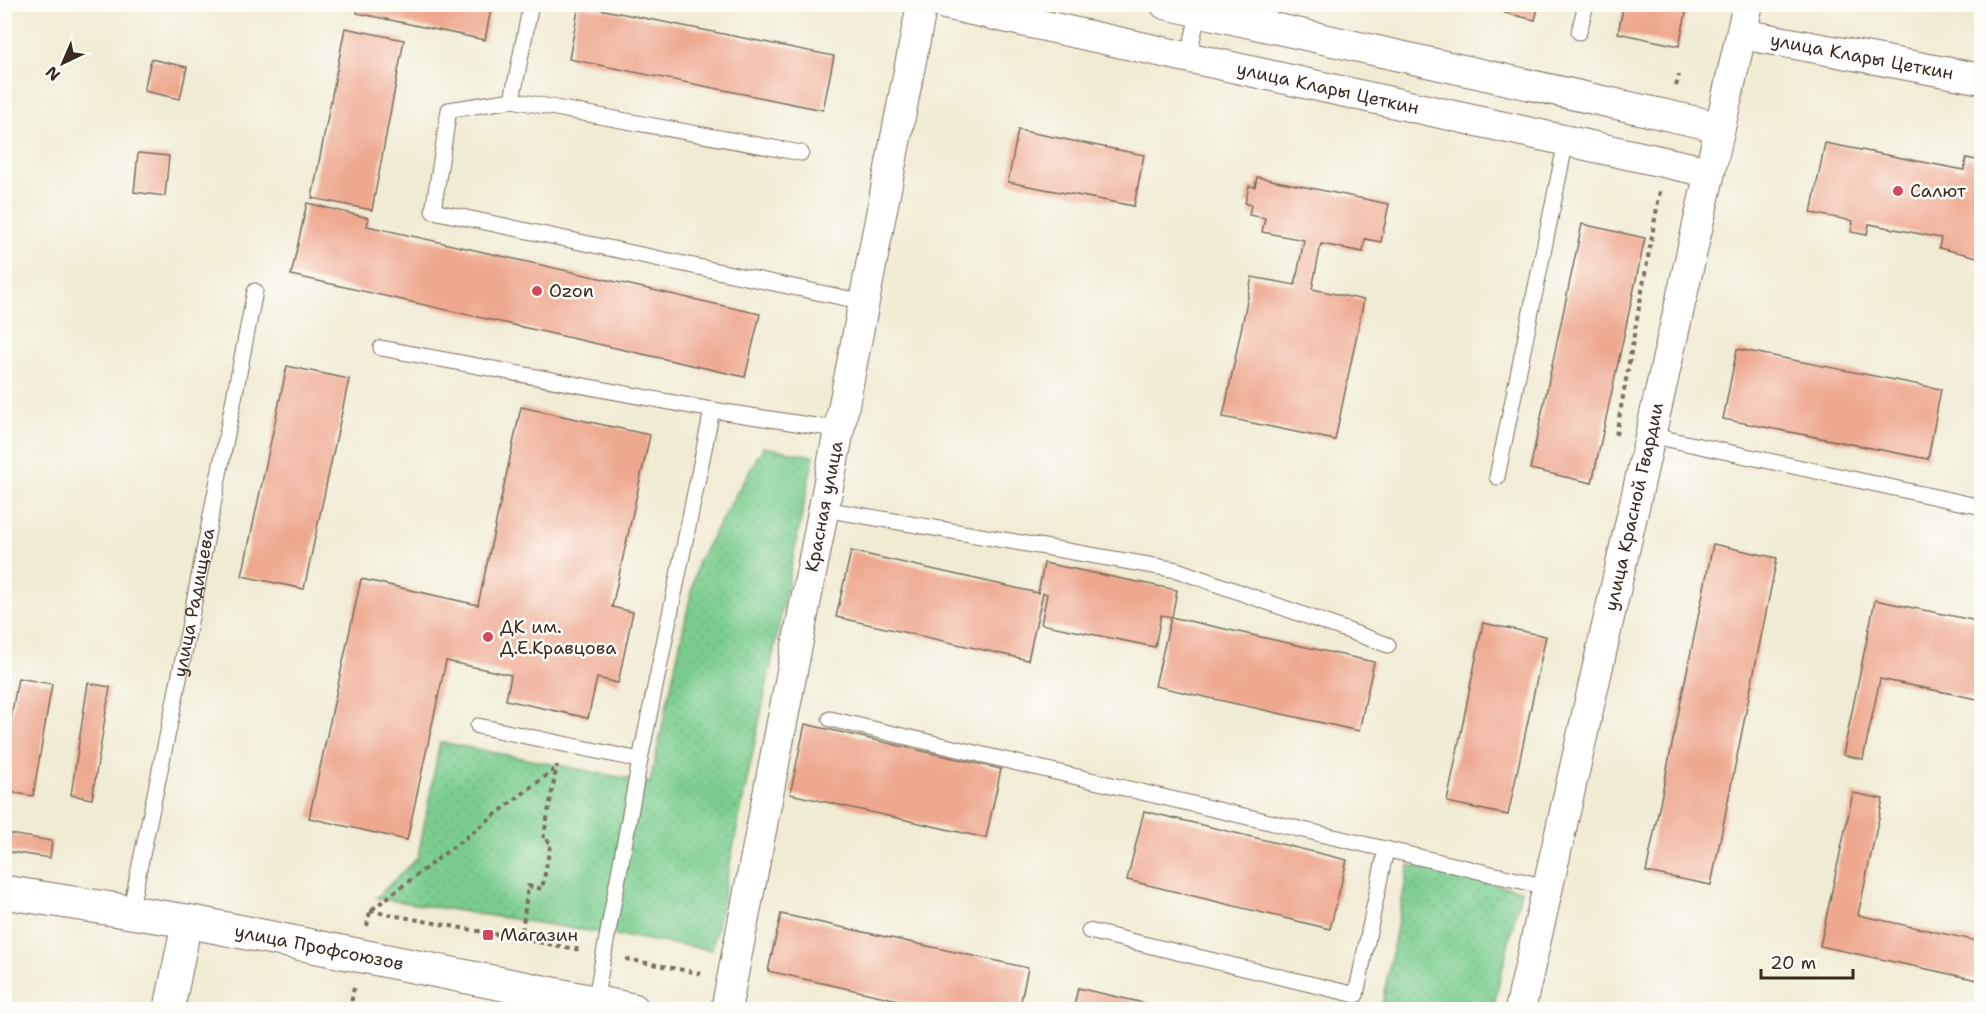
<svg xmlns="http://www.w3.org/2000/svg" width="1986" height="1014" viewBox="0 0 1986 1014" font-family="'Shantell Sans',sans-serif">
<defs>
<pattern id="park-dots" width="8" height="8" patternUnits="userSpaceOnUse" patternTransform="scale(1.5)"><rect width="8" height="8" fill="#7acd8f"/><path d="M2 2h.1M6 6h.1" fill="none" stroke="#6ab07b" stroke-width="1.8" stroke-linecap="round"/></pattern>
</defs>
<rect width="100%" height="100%" fill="#fdfcf7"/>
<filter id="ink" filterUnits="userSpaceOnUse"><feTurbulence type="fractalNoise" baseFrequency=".0167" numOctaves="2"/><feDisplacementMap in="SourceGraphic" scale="12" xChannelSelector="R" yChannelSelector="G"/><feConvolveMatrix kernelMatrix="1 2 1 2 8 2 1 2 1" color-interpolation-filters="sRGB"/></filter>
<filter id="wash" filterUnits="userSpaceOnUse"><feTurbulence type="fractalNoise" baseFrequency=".008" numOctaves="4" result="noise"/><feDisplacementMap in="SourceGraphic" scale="24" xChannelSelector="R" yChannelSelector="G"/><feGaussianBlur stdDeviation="1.35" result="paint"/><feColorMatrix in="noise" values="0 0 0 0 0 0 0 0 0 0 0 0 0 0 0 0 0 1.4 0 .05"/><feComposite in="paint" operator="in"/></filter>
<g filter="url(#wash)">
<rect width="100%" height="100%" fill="#f0ebd3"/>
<path fill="url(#park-dots)" stroke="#5a7c56" stroke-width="1.5" d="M763,447L814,456L712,950L376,898L418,857L440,742L650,783L698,561Z
M1409,865L1521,890L1493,1009H1381Z"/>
<g id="blocks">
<path fill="#eea88f" d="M358,4H492L485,40L357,13Z
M1507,4H1539L1535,20L1505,13Z
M1624,4H1688L1679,46L1618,33Z
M579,5L834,56L823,110L569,59Z
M345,28L404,40L372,210L312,198Z
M151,59L187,67L180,99L144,91Z
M1018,130L1144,155L1134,206L1008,182Z
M1825,143L1964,170L1966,158L1982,161V258L1939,248L1941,238L1869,224L1867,235L1851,232L1853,221L1811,213Z
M138,153L169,156L165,196L134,192Z
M1257,177L1389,204L1381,242L1365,239L1363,252L1321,244L1312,289L1364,300L1335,440L1223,417L1252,277L1295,285L1304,240L1262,232L1265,218L1249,215L1251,205L1245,203L1249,186L1255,187Z
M307,203L369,218L367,226L760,314L745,377L291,275Z
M1582,224L1645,238L1592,483L1530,469Z
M1737,349L1941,389L1928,459L1723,419Z
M287,366L349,379L304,589L242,576Z
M521,407L650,435L612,607L633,612L618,683L597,678L588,718L506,700L511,675L446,661L407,840L309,818L361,579L478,605Z
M1713,544L1777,558L1711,885L1646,872Z
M851,551L1038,593L1044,563L1177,590L1172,617L1161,615L1155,647L1041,624L1047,594L1043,593L1028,660L836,617Z
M1875,600L1982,622V700L1880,679L1863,759L1843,755Z
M1171,617L1374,662L1359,731L1155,686Z
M1483,623L1546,636L1508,815L1447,802Z
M18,678L52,684L33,796L4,791V757Z
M88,683L110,687L92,799L71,795Z
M805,724L1001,769L986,838L790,794Z
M1853,793L1883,799L1858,915L1982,942V981L1820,946Z
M1144,811L1347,860L1330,929L1127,880Z
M4,833L52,841L50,858L4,851Z
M781,914L1028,968L1019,1010H943L768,971Z
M1078,988L1170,1009L1169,1010H1073Z"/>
</g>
</g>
<g filter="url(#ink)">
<use href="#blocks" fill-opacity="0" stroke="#7a6e5d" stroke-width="1.5"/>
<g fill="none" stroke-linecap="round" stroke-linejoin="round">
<g stroke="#7a6e5d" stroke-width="17">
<g id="lane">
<path d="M531,4L512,100L449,110L433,211L864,302"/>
<path d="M1579,32L1586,4"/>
<path d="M1188,58L1200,6"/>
<path d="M512,100L801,153"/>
<path d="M381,348L712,410L841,430"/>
<path d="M1649,435L1982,507"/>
<path d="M1497,477L1566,141"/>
<path d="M824,509L1177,570L1388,645"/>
<path d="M830,719L1547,887"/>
<path d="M478,726L640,760"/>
<path id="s1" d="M130,912L175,699L255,291"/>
<path d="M1089,931L1356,995L1386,849"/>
<path d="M595,1002L640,760L712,410"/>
</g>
</g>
<g stroke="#7a6e5d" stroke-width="32">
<g id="street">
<path id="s2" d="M945,4L1709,172"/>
<path d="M1165,4L1720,127"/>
<path id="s3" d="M1742,34L1982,79"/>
<path d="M169,1010L187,921"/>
<path id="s4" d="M726,1010L922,4"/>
<path id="s5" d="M1520,1010L1748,4"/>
</g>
</g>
<g stroke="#7a6e5d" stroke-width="35">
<g id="secondary">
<path id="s6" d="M4,892L187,921L633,1010"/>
</g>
</g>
<path stroke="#7a6e5d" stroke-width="4" stroke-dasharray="4.5 4.5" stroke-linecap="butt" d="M1676,86L1679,75
M1616,435L1660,191
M370,911L521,939L528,886L542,889L551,842L543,840L557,765
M367,926L370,911L556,768
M521,939L581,950
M626,959L704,974
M350,1010L354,987"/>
<use href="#lane" stroke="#fff" stroke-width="15"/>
<use href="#street" stroke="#fff" stroke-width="30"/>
<use href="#secondary" stroke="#fff" stroke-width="33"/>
</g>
</g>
<g fill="#d1495b" stroke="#fdfcf7" stroke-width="2">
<circle cx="1898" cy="191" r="6"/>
<circle cx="537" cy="291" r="6"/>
<circle cx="488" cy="637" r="6"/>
<rect x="482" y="929" width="12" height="12" rx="3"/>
</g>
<g text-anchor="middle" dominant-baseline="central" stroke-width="5" stroke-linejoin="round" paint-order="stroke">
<g font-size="18" fill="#3b2a1e" stroke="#fdfcf7">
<text stroke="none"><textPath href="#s3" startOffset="122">улица Клары Цеткин</textPath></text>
<text stroke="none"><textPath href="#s2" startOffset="392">улица Клары Цеткин</textPath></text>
<text stroke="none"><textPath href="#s4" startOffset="513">Красная улица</textPath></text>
<text stroke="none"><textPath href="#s5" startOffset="516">улица Красной Гвардии</textPath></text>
<text stroke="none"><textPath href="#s1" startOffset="316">улица Радищева</textPath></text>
<text stroke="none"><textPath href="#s6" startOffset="320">улица Профсоюзов</textPath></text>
</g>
<g font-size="18" fill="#3b2a1e" stroke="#fdfcf7" text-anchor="start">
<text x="1910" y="191">Салют</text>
<text x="549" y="291">Ozon</text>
<text x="500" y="627">ДК им.<tspan x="500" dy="21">Д.Е.Кравцова</tspan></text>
<text x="500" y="935">Магазин</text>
</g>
</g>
<rect width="1986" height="1014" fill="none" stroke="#fdfcf7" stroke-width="24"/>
<g transform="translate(63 63) rotate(224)" stroke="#fdfcf7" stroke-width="4.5" paint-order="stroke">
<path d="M0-4.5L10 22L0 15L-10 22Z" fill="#3b2a1e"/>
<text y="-9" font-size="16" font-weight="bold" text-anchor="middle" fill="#3b2a1e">N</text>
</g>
<path d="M1761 969v9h92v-9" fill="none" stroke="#3b2a1e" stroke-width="3"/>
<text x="1770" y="969" font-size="18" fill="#3b2a1e" stroke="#fdfcf7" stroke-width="4.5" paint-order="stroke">20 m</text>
</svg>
